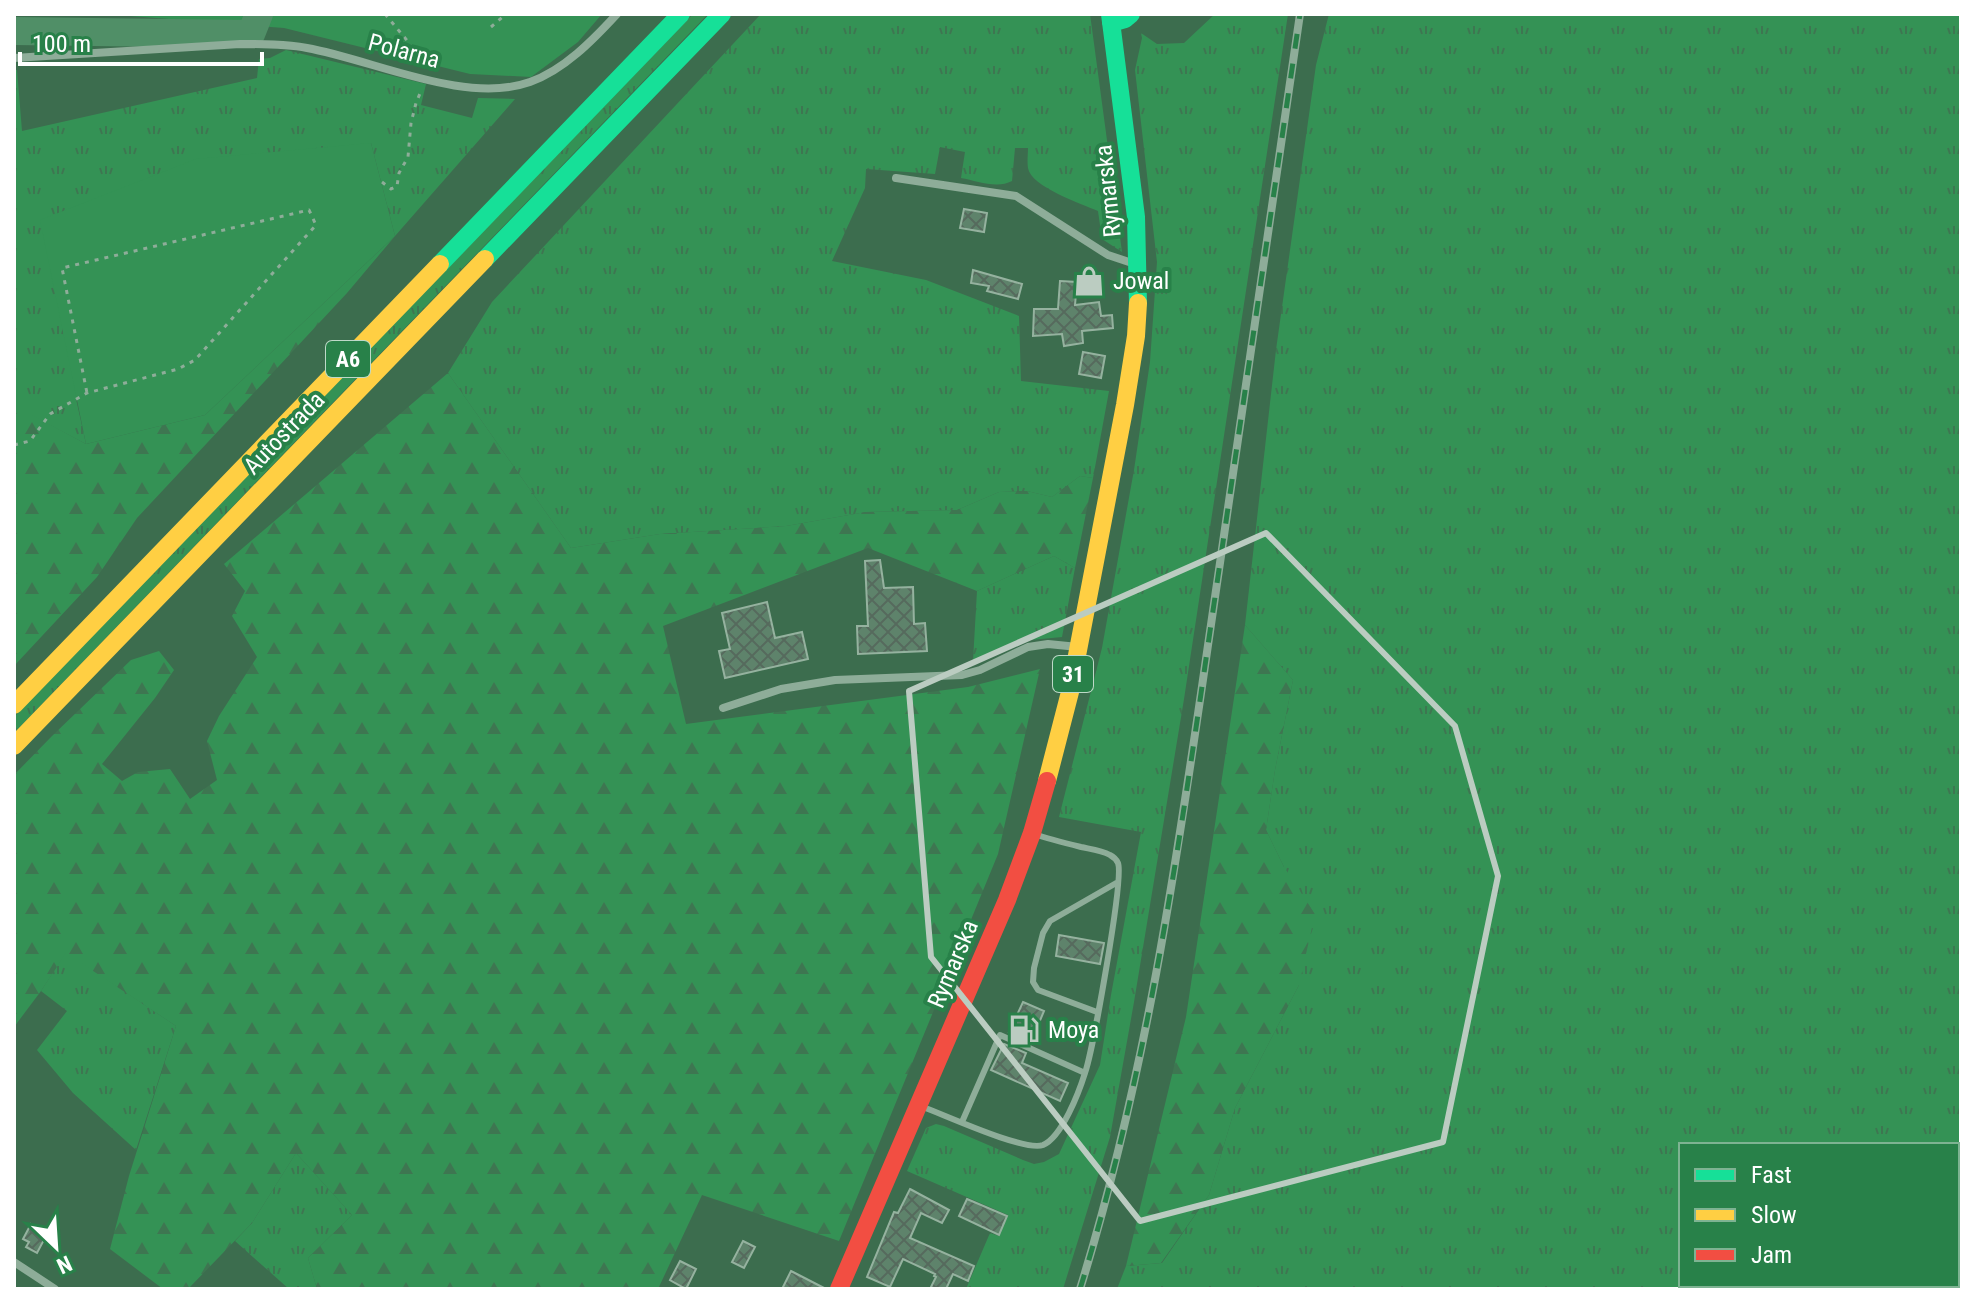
<svg xmlns="http://www.w3.org/2000/svg" width="1975" height="1303" viewBox="0 0 1975 1303" font-family="'Roboto Condensed',sans-serif">
<defs>
<pattern id="grass-tufts" width="24" height="20" patternUnits="userSpaceOnUse" patternTransform="scale(2)"><rect width="24" height="20" fill="#349255"/><path d="M3 7l-1-3M5 7V3M7 7l1-3M15 17l-1-3M17 17v-4M19 17l1-3" fill="none" stroke="#3e7651"/></pattern>
<pattern id="forest-firs" width="22" height="20" patternUnits="userSpaceOnUse" patternTransform="scale(2)"><rect width="22" height="20" fill="#349255"/><path d="M5 1l3.5 6h-7zM16 11l3.5 6h-7z" fill="#3e7651"/></pattern>
<pattern id="building-cross-hatch" width="8" height="8" patternUnits="userSpaceOnUse" patternTransform="scale(2)"><rect width="8" height="8" fill="#5e836b"/><path d="M0 0l8 8M0 8l8-8" fill="none" stroke="#566a5d"/></pattern>
</defs>
<rect width="100%" height="100%" fill="#3c6d4e"/>
<path fill="url(#grass-tufts)" fill-rule="evenodd" d="M693,14H708L14,733V717Z
M761,14H1090L1122,252L1102,239L1098,211C1082,204 1031,187 1028,168C1027,162 1028,154 1028,148H1015L1012,181C997,189 977,181 961,178L965,152L940,147L935,174L866,169L865,188L832,261L926,280L1019,316L1021,381L1109,391L1093,478L1080,476L1052,497L1027,491L999,492L957,510L866,512L786,526L660,534L571,548L448,373L492,302Z
M1215,14H1288L1184,699L1134,1002L1110,1137L1063,1289H966L990,1233L999,1236L1008,1215L907,1171L926,1128L936,1124L944,1126L1023,1160L1034,1164L1044,1162L1059,1154L1100,1065L1111,995L1141,832L1059,817L1102,648L1134,470L1150,362L1157,262L1135,70L1142,38L1141,33L1157,44L1184,43Z
M1329,14H1961V1289H1117L1126,1266L1162,1263L1209,1195L1235,1108L1299,985L1284,867L1266,830L1275,770L1293,680L1245,625L1276,350L1316,65ZM1681,1145H1957V1285H1681Z
M286,50L426,84L421,105L472,118L478,98L515,99L395,236L371,143L76,399L86,444L16,407L14,405V70H17L22,131L257,78L259,59L270,58Z
M1054,556L1075,568L1062,637L1020,641L984,658L973,661L977,591Z
M66,952L176,1026L136,1150L73,1093L37,1050L67,1011L41,991Z
M296,1153L352,1215L308,1258L317,1289H289L235,1241L252,1223Z"/>
<path fill="url(#forest-firs)" d="M395,236L347,293L137,518L97,577L14,666V405L86,444L205,415Z
M448,373L571,548L660,534L786,526L866,512L957,510L999,492L1027,491L1052,497L1080,476L1093,478L1075,568L1054,556L977,591L868,548L663,626L686,724L968,687L1040,669L998,854L839,1241L702,1195L658,1289H317L308,1258L352,1215L296,1153L252,1223L188,1289H163L110,1249L129,1176L176,1026L66,953L41,991L14,1027V775L52,736L131,660L159,651L174,670L155,698L102,764L122,781L138,772L170,769L190,799L217,780L207,741L219,716L257,657L232,616L245,591L224,564Z
M1245,625L1293,680L1275,770L1266,830L1284,867L1315,914L1299,985L1235,1108L1209,1195L1161,1263L1126,1266L1186,1017Z"/>
<path fill="#349255" d="M104,14H602L578,42L531,77L470,74L284,28Z
M371,143L395,236L205,415L86,444L40,220L196,159Z"/>
<g fill="none" stroke-linecap="round" stroke-linejoin="round">
<path stroke="#508f67" stroke-width="28" d="M14,31L251,34L259,14"/>
</g>
<path fill="url(#building-cross-hatch)" stroke="#95b29f" stroke-width="2" d="M964,209L987,213L984,232L960,228Z
M973,270L1022,284L1018,299L987,291L989,286L971,283Z
M1060,281L1077,282L1075,305L1099,302L1101,316L1112,315L1113,328L1082,331L1083,343L1064,346L1062,334L1033,336L1034,309H1058Z
M1083,352L1105,356L1101,378L1079,374Z
M880,560L884,588L913,587L914,624L925,623L927,651L858,654L857,626H868L865,561Z
M767,602L775,638L802,632L808,659L725,678L719,651L730,649L722,613Z
M1059,935L1104,943L1100,964L1056,956Z
M1023,1002L1044,1011L1031,1042L1009,1032Z
M1004,1044L1026,1053L1022,1063L1068,1083L1060,1101L991,1070Z
M910,1189L949,1210L942,1223L921,1213L910,1238L974,1266L968,1281L953,1274L946,1289H930L936,1277L934,1276L935,1274L903,1259L890,1287L867,1277L894,1212L898,1213Z
M967,1199L1007,1216L999,1235L959,1216Z
M31,1224L47,1234L37,1253L26,1247L29,1242L23,1239Z
M743,1241L755,1247L744,1268L732,1262Z
M680,1261L696,1269L686,1289L670,1280Z
M791,1271L826,1289H782Z"/>
<g fill="none" stroke-linecap="round" stroke-linejoin="round">
<path stroke="#8ead99" stroke-width="3" stroke-dasharray="4 6" stroke-linecap="butt" d="M385,14L410,44L421,66
M491,27L506,14
M382,182L391,189L397,186L399,173L408,157L411,123L416,103L421,91
M14,445L30,441L50,414L87,393L178,369L195,360L316,225L309,210L62,268L87,393
M14,1039L15,1038"/>
<path stroke="#8ead99" stroke-width="6" d="M1097,1012L1038,990L1033,982L1034,968L1043,933L1050,921L1118,882
M923,1107C945,1115 1025,1152 1043,1145C1062,1137 1079,1092 1085,1073C1093,1050 1124,878 1118,863C1116,859 1114,857 1110,855C1101,850 1090,849 1081,847C1065,843 1049,839 1034,834
M962,1122L1000,1035L1085,1073"/>
<path stroke="#8ead99" stroke-width="8" d="M14,58L240,44C263,44 285,44 307,48C374,60 465,105 530,82C564,70 593,40 617,14
M896,178L1016,196L1108,255L1138,265
M723,708L781,689L835,680L962,675L980,670L1028,647L1048,644L1078,647
M14,1262L55,1289"/>
<path stroke="#16e098" stroke-width="18" d="M1110,14L1136,217L1138,303
M1111,23L1125,19L1131,14
M485,259L722,14
M440,264L681,14"/>
<path stroke="#ffcf43" stroke-width="18" d="M14,705L440,264
M14,746L485,259
M1047,781L1070,692L1125,405L1136,336L1138,303"/>
<path stroke="#f24e42" stroke-width="18" d="M839,1289L1007,900L1032,833L1047,781"/>
<g stroke="#8ead99" stroke-width="8">
<path id="rail" d="M1080,1289C1145,1080 1176,867 1207,652C1238,439 1269,227 1300,14"/>
</g>
<use href="#rail" stroke="#288149" stroke-width="5" stroke-dasharray="15" stroke-linecap="butt"/>
</g>
<path fill="none" stroke="#bbccc1" stroke-width="6" stroke-linejoin="round" d="M1266,533L1455,726L1498,876L1443,1142L1140,1221L931,957L909,691Z"/>
<defs>
<g id="shop-bare" transform="scale(2.4)"><path d="M-5-2.5h2.3a2.7 3.5 0 0 1 5.4 0H5L5.5 6h-11ZM-1.5-2.5h3a1.5 2.3 0 0 0-3 0Z" fill="#bbccc1" stroke="#288149" stroke-width="2.5" paint-order="stroke"/></g>
<g id="fuel-bare" transform="scale(2.4)"><path d="M-5.5-6h7V0h2V4h1.3V-2.5L3-4.5l.8-.8L6-3V5H2.5V1h-1V6h-7ZM-4.2-4.7v3.2H.2V-4.7Z" fill="#bbccc1" stroke="#288149" stroke-width="2.5" paint-order="stroke"/></g>
</defs>
<g fill-rule="evenodd">
<use href="#shop-bare" x="1089" y="281"/>
<use href="#fuel-bare" x="1024" y="1030"/>
</g>
<g text-anchor="middle" dominant-baseline="central" stroke-width="8" stroke-linejoin="round" paint-order="stroke">
<g fill="#288149" stroke="#bed9c8" stroke-width="2">
<rect x="326" y="341" width="44" height="36" rx="6"/>
<rect x="1053" y="656" width="40" height="36" rx="6"/>
</g>
<g font-size="22" font-weight="bold" fill="#fff">
<text x="348" y="359">A6</text>
<text x="1073" y="674">31</text>
</g>
<g font-size="24" fill="#fff" stroke="#288149">
<text transform="translate(404 51) rotate(15)">Polarna</text>
<text transform="translate(1108 191) rotate(-96)">Rymarska</text>
<text transform="translate(284 433) rotate(-46)">Autostrada</text>
<text transform="translate(953 964) rotate(-67)">Rymarska</text>
</g>
<g font-size="24" fill="#fff" stroke="#288149" text-anchor="start">
<text x="1113" y="281">Jowal</text>
<text x="1048" y="1030">Moya</text>
</g>
</g>
<rect width="1975" height="1303" fill="none" stroke="#ffffff" stroke-width="32"/>
<rect x="1679" y="1143" width="280" height="144" fill="#288149" stroke="#7eb392" stroke-width="2"/>
<rect x="1695" y="1169" width="40" height="12" fill="#16e098" stroke="#7eb392" stroke-width="2"/>
<text x="1751" y="1183" font-size="24" fill="#ffffff">Fast</text>
<rect x="1695" y="1209" width="40" height="12" fill="#ffcf43" stroke="#7eb392" stroke-width="2"/>
<text x="1751" y="1223" font-size="24" fill="#ffffff">Slow</text>
<rect x="1695" y="1249" width="40" height="12" fill="#f24e42" stroke="#7eb392" stroke-width="2"/>
<text x="1751" y="1263" font-size="24" fill="#ffffff">Jam</text>
<g transform="translate(56 1247) rotate(155)" stroke="#288149" stroke-width="6" paint-order="stroke">
<path d="M0-6L14 30L0 20L-14 30Z" fill="#ffffff"/>
<text y="-12" font-size="22" font-weight="bold" text-anchor="middle" fill="#ffffff">N</text>
</g>
<path d="M20 52v12h242v-12" fill="none" stroke="#ffffff" stroke-width="4"/>
<text x="32" y="52" font-size="24" fill="#ffffff" stroke="#288149" stroke-width="6" paint-order="stroke">100 m</text>
</svg>
